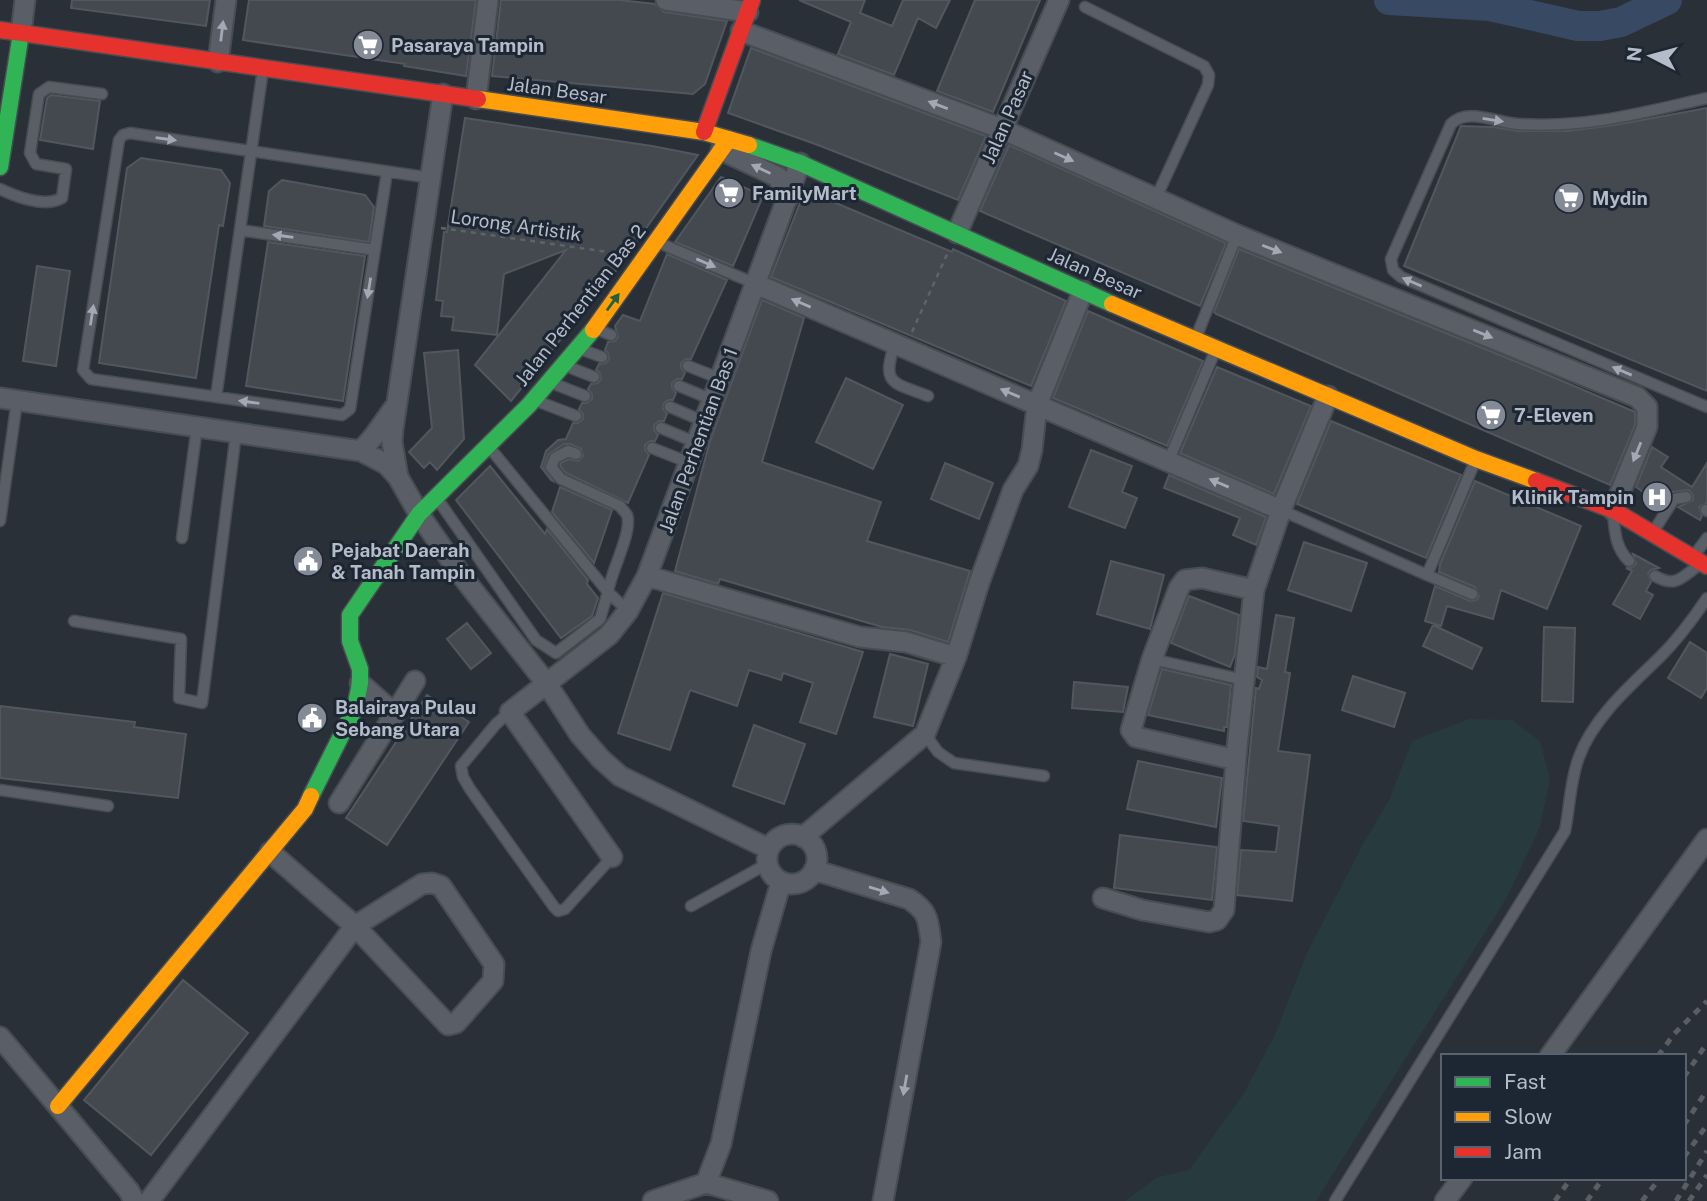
<svg xmlns="http://www.w3.org/2000/svg" width="1707" height="1201" viewBox="0 0 1707 1201" font-family="'Public Sans',sans-serif">
<rect width="100%" height="100%" fill="#2a3038"/>
<path fill="#273a3e" d="M1469,719L1512,720L1540,741L1550,779L1540,827L1507,897L1316,1201H1125L1158,1177L1189,1170L1244,1093L1275,1035L1306,955L1363,844L1389,800L1412,741Z"/>
<g fill="none" stroke-linecap="round" stroke-linejoin="round">
<path stroke="#384963" stroke-width="30" d="M1389,0L1490,6L1578,26H1600L1621,22L1667,0"/>
</g>
<path fill="#444950" stroke="#52575f" stroke-width="2" d="M72,0H210L206,26L71,8Z
M249,0H476L466,76L404,66L405,64L243,40Z
M501,0H619L655,4L664,12L727,21L705,84L693,94L492,76Z
M799,0H865L860,13L892,26L903,0H950L936,28L918,18L894,75L838,54L851,22Z
M975,0H1040L993,112L937,91Z
M751,48L986,136L958,200L818,145L728,113Z
M51,95L100,101L93,149L40,140L47,98Z
M1707,108V391L1404,266L1461,126L1493,127L1518,131H1568L1615,125Z
M465,118L652,146L698,155L615,272L511,401L475,365L566,250L504,274L497,335L452,330L454,317L441,316L443,301L436,300L444,232H447Z
M1009,145L1226,243L1200,306L980,211Z
M141,158L221,170L230,183L223,226L219,225L196,378L99,363L127,168Z
M721,177L763,196L733,266L675,242Z
M282,180L365,195L374,207L369,242L264,226L269,191Z
M805,190L952,252L953,249L1066,301L1031,386L771,277Z
M268,242L365,256L343,401L246,386Z
M1239,249L1527,366L1635,412V425L1610,485L1216,314L1214,312Z
M667,254L727,280L691,359H686L681,363V368L685,373L682,379H677L672,383V388L676,393L673,400H668L664,403L663,409L667,414L664,421H659L654,425V430L658,435L655,441H650L645,445V450L649,455L628,503L566,473L560,466L561,463L569,459L578,461L583,456L581,449L571,444H564L548,455L544,467L553,481L551,480L541,467L546,451L558,440L566,439L573,423H578L583,419V414L579,409L582,403H587L592,399V394L588,389L591,384L598,383L601,379L600,373L596,370L599,364L606,363L609,359L608,353L605,350L608,342L615,341L618,337L615,326L623,315L640,321Z
M37,266L70,271L56,366L23,361Z
M762,300L804,318L762,462L881,502L867,541L970,571L948,642L910,630L882,627L720,579L718,584L675,571L710,441Z
M1088,311L1203,361L1167,446L1053,398Z
M458,350L464,439L437,470L430,462L424,468L409,452L432,428L424,353Z
M1217,367L1311,406L1274,494L1180,453Z
M846,378L903,405L873,469L816,442Z
M1331,421L1461,475L1426,558L1297,504Z
M1652,447L1668,457L1661,467L1692,487L1707,463V503L1699,507L1702,516L1700,520L1678,507L1693,500V495L1689,490L1672,492L1665,499L1661,496L1657,502L1636,487Z
M1091,450L1132,466L1122,492L1137,498L1125,528L1069,507Z
M945,463L993,483L979,519L931,499Z
M490,466L545,534L547,529L588,580L587,584L598,598L592,616L561,638L456,500Z
M1169,475L1266,517L1256,545L1233,535L1240,518L1164,488Z
M1475,481L1581,526L1547,609L1501,590L1493,619L1447,606L1441,626L1425,621L1435,586L1470,601L1476,600L1479,596L1475,587L1439,572L1440,564Z
M560,487L612,510L594,563L552,512Z
M1304,542L1367,563L1351,611L1288,590Z
M1633,554L1659,568L1651,570L1648,573L1651,582L1646,591L1653,595L1640,619L1613,604L1632,571L1626,568H1631L1636,564Z
M1111,561L1164,575L1150,629L1097,614Z
M663,593L863,652L836,734L800,722L813,683L783,673L781,680L749,670L737,706L690,690L670,750L618,733Z
M1189,596L1239,615L1235,654L1230,667L1171,643Z
M1276,615L1294,618L1285,672L1290,673L1278,751L1310,755L1292,901L1237,895L1241,850L1276,852L1279,826L1243,821L1256,688L1259,689L1262,680L1257,677L1258,667L1267,669Z
M467,623L491,653L471,669L447,639Z
M1433,625L1482,648L1472,669L1423,646Z
M1544,627L1575,628L1573,702L1542,701Z
M1690,642L1707,653V688L1701,698L1668,678Z
M890,654L928,664L913,726L874,717Z
M1162,669L1231,685L1227,727H1224V731L1148,715Z
M1353,676L1405,693L1394,727L1342,710Z
M1074,682L1128,687L1123,712L1072,708Z
M427,695L469,722L387,845L346,818Z
M0,706L135,722L134,727L186,734L178,798L0,778Z
M754,725L805,744L784,804L733,786Z
M1138,761L1222,778L1216,827L1127,809Z
M1120,835L1217,847L1212,900L1114,888Z
M183,980L248,1033L151,1155L84,1100Z"/>
<g fill="none" stroke-linecap="round" stroke-linejoin="round">
<g stroke="#484c53" stroke-width="13">
<path id="lane" d="M1085,7L1204,66L1209,75L1208,85L1156,198
M1707,98C1641,113 1588,128 1518,124C1498,123 1467,107 1451,124L1391,259L1393,270L1401,277L1707,407
M387,172L350,409L342,415L91,379L83,370L119,140L123,135L130,133L431,178
M0,189C17,197 44,208 62,198L66,169L36,164L30,153L39,94L49,87L102,94
M240,230L375,250
M657,242L756,284
M594,328L611,335
M1195,340L1237,235
M895,343C881,385 892,382 928,396
M580,349L602,357
M566,366L594,377
M688,366L721,379
M552,383L585,396
M679,386L713,400
M216,397L263,69
M537,401L576,416
M670,407L705,422
M661,428L697,443
M652,448L690,463
M576,454L568,451L555,458L551,467L561,479L620,506C621,508 626,513 627,515C633,532 610,573 608,592L628,611
M1168,462L1216,349
M436,497L536,640L556,653L600,619L608,592L489,447
M1281,510L1427,575L1476,459
M1706,510L1707,511
M1613,513C1615,532 1615,547 1629,561
M0,521L17,401
M1653,532L1674,499L1686,497
M182,538L197,427
M1693,557L1707,538
M1427,575L1472,594
M1655,576C1676,588 1681,578 1699,565
M74,621L181,639L179,698L202,703L236,433
M1152,659L1244,680
M510,712L496,724L461,766L463,777L470,789L554,907L558,911L565,909L612,857
M925,734L938,752L954,763L1044,776
M0,790L108,806
M691,906L767,864
M1335,1201L1565,831C1570,806 1570,780 1579,757C1593,718 1631,685 1660,657C1678,639 1693,619 1707,598"/>
</g>
<g stroke="#484c53" stroke-width="23">
<path id="street" d="M666,0L748,12
M741,31L1002,129L1237,235L1637,397L1647,407V427L1613,510
M21,33L25,0
M218,62L226,0
M476,99L488,0
M721,150L778,177L787,200
M957,233L1059,0
M756,284L1281,510
M0,398L361,451L386,464L398,477L419,514L461,575L547,684L580,735L601,759L620,776L769,849
M361,451L374,436L394,408
M398,477L392,442L393,429L443,94
M647,576L860,637L906,642L956,657
M360,683L395,714
M1236,760L1136,737L1131,730L1152,659L1179,588L1185,580L1202,578L1254,590
M339,803L415,681
M767 859a25 25 0 1 1 50 0a25 25 0 1 1-50 0Z
M803,837L925,734L956,657L979,583L1013,490L1028,466L1032,450L1037,405L1083,291
M612,857L510,712L609,635L628,611L647,576L800,163
M814,870L909,899C929,912 928,920 931,942L883,1201
M1103,898L1142,910L1209,922L1217,920L1224,910L1237,747L1254,590L1281,510L1328,396
M0,1037L129,1191L134,1201
M1550,1056L1707,839
M706,1183L721,1144L761,951L781,882
M149,1201L355,926L422,884L432,883L441,886L494,964L493,981L456,1023L448,1025L355,926L270,852
M653,1201L706,1183L768,1201
M1445,1201L1462,1178"/>
</g>
<g stroke="#484c53" stroke-width="19">
<path id="fast" d="M749,145L800,163L1112,304
M0,167L21,33
M311,796L355,708L360,683V669L350,641V615L419,514L529,405L593,330"/>
</g>
<g stroke="#484c53" stroke-width="19">
<path id="slow" d="M478,99L704,132L749,145
M1112,304L1476,459L1536,481
M593,330L729,139
M58,1106L305,809L311,796"/>
</g>
<g stroke="#484c53" stroke-width="19">
<path id="jam" d="M0,30L478,99
M704,132L752,0
M1536,481L1613,510L1707,566"/>
</g>
<path stroke="#5d636a" stroke-width="2.5" stroke-dasharray="5 5" stroke-linecap="butt" d="M441,228L622,254
M912,332L948,252"/>
<use href="#lane" stroke="#5a5e66" stroke-width="10"/>
<use href="#street" stroke="#5a5e66" stroke-width="19"/>
<use href="#fast" stroke="#30b455" stroke-width="16"/>
<use href="#slow" stroke="#ff9f0a" stroke-width="16"/>
<use href="#jam" stroke="#e5322d" stroke-width="16"/>
<path stroke="#595d64" stroke-width="5" stroke-dasharray="7 7" stroke-linecap="butt" d="M1658,1056L1674,1034L1707,1001
M1684,1077L1707,1043
M1684,1125L1707,1090
M1684,1157L1707,1125
M1555,1201L1571,1178
M1587,1201L1603,1178
M1642,1201L1660,1178
M1676,1201L1707,1151
M1689,1201L1707,1175"/>
</g>
<defs><path id="oneway-solid" d="M-6-.8H1V-3.2L6.5 0L1 3.2V.8H-6Z" transform="scale(1.75)"/></defs>
<g fill="#a2a9b5">
<use href="#oneway-solid" transform="translate(222 31) rotate(-83)"/>
<use href="#oneway-solid" transform="translate(938 105) rotate(-159)"/>
<use href="#oneway-solid" transform="translate(1493 120) rotate(9)"/>
<use href="#oneway-solid" transform="translate(166 139) rotate(8)"/>
<use href="#oneway-solid" transform="translate(1064 157) rotate(24)"/>
<use href="#oneway-solid" transform="translate(761 169) rotate(-155)"/>
<use href="#oneway-solid" transform="translate(283 236) rotate(-172)"/>
<use href="#oneway-solid" transform="translate(1272 249) rotate(21)"/>
<use href="#oneway-solid" transform="translate(706 263) rotate(23)"/>
<use href="#oneway-solid" transform="translate(1412 282) rotate(-157)"/>
<use href="#oneway-solid" transform="translate(369 288) rotate(99)"/>
<use href="#oneway-solid" transform="translate(801 303) rotate(-157)"/>
<use href="#oneway-solid" transform="translate(92 315) rotate(-81)"/>
<use href="#oneway-solid" transform="translate(1483 334) rotate(22)"/>
<use href="#oneway-solid" transform="translate(1622 371) rotate(-157)"/>
<use href="#oneway-solid" transform="translate(1010 393) rotate(-157)"/>
<use href="#oneway-solid" transform="translate(249 402) rotate(-172)"/>
<use href="#oneway-solid" transform="translate(1637 452) rotate(112)"/>
<use href="#oneway-solid" transform="translate(1219 483) rotate(-157)"/>
<use href="#oneway-solid" transform="translate(879 890) rotate(17)"/>
<use href="#oneway-solid" transform="translate(905 1085) rotate(100)"/>
</g>
<use fill="#255f41" href="#oneway-solid" transform="translate(613 302) rotate(-54)"/>
<defs>
<g id="supermarket-disc" transform="scale(1.575)"><circle r="9.5" fill="#848b96" stroke="#1d2633"/><path d="M-6-5.5h2.5l.6 2H6L4.5 2H-2.5L-4.4-4H-6ZM-1.5 3.2a1.3 1.3 0 1 0 .1 0ZM3 3.2a1.3 1.3 0 1 0 .1 0Z" fill="#fff"/></g>
<g id="hospital-disc" transform="scale(1.575)"><circle r="9.5" fill="#848b96" stroke="#1d2633"/><path d="M-5-5h3v3.5h4V-5h3V5h-3V1.5h-4V5h-3Z" fill="#fff"/></g>
<g id="civic-disc" transform="scale(1.575)"><circle r="9.5" fill="#848b96" stroke="#1d2633"/><path d="M-.6-6.5H3V-4.5H.6V-3L4-1V1h2V6H-6V1h2V-1L-.6-3ZM-1.2 2.5V6h2.4V2.5Z" fill="#fff"/></g>
</defs>
<g fill-rule="evenodd">
<use href="#supermarket-disc" x="368" y="45"/>
<use href="#supermarket-disc" x="729" y="193"/>
<use href="#supermarket-disc" x="1569" y="198"/>
<use href="#supermarket-disc" x="1491" y="415"/>
<use href="#hospital-disc" x="1657" y="497"/>
<use href="#civic-disc" x="308" y="561"/>
<use href="#civic-disc" x="312" y="718"/>
</g>
<g text-anchor="middle" dominant-baseline="central" stroke-width="6" stroke-linejoin="round" paint-order="stroke">
<g font-size="19" font-weight="bold" fill="#b4bcc9" stroke="#1d2633" text-anchor="start">
<text x="391" y="45">Pasaraya Tampin</text>
<text x="752" y="193">FamilyMart</text>
<text x="1592" y="198">Mydin</text>
<text x="1514" y="415">7-Eleven</text>
<text x="1634" y="497" text-anchor="end">Klinik Tampin</text>
<text x="331" y="550">Pejabat Daerah<tspan x="331" dy="22">&amp; Tanah Tampin</tspan></text>
<text x="335" y="707">Balairaya Pulau<tspan x="335" dy="22">Sebang Utara</tspan></text>
</g>
<g font-size="19" fill="#b4bcc9" stroke="#1d2633">
<text transform="translate(557 90) rotate(8)">Jalan Besar</text>
<text transform="translate(1007 117) rotate(-66)">Jalan Pasar</text>
<text transform="translate(516 225) rotate(8)">Lorong Artistik</text>
<text transform="translate(1095 273) rotate(24)">Jalan Besar</text>
<text transform="translate(580 305) rotate(-52)">Jalan Perhentian Bas 2</text>
<text transform="translate(698 440) rotate(-70)">Jalan Perhentian Bas 1</text>
</g>
</g>
<rect x="1441" y="1054" width="245" height="126" fill="#1d2633" stroke="#59626f" stroke-width="2"/>
<rect x="1455" y="1077" width="35" height="10" fill="#30b455" stroke="#59626f" stroke-width="2"/>
<text x="1504" y="1089" font-size="21" fill="#b4bcc9">Fast</text>
<rect x="1455" y="1112" width="35" height="10" fill="#ff9f0a" stroke="#59626f" stroke-width="2"/>
<text x="1504" y="1124" font-size="21" fill="#b4bcc9">Slow</text>
<rect x="1455" y="1147" width="35" height="10" fill="#e5322d" stroke="#59626f" stroke-width="2"/>
<text x="1504" y="1159" font-size="21" fill="#b4bcc9">Jam</text>
<g transform="translate(1651 56) rotate(276)" stroke="#1d2633" stroke-width="5" paint-order="stroke">
<path d="M0-5L12 26L0 18L-12 26Z" fill="#b4bcc9"/>
<text y="-10" font-size="19" font-weight="bold" text-anchor="middle" fill="#b4bcc9">N</text>
</g>
</svg>
